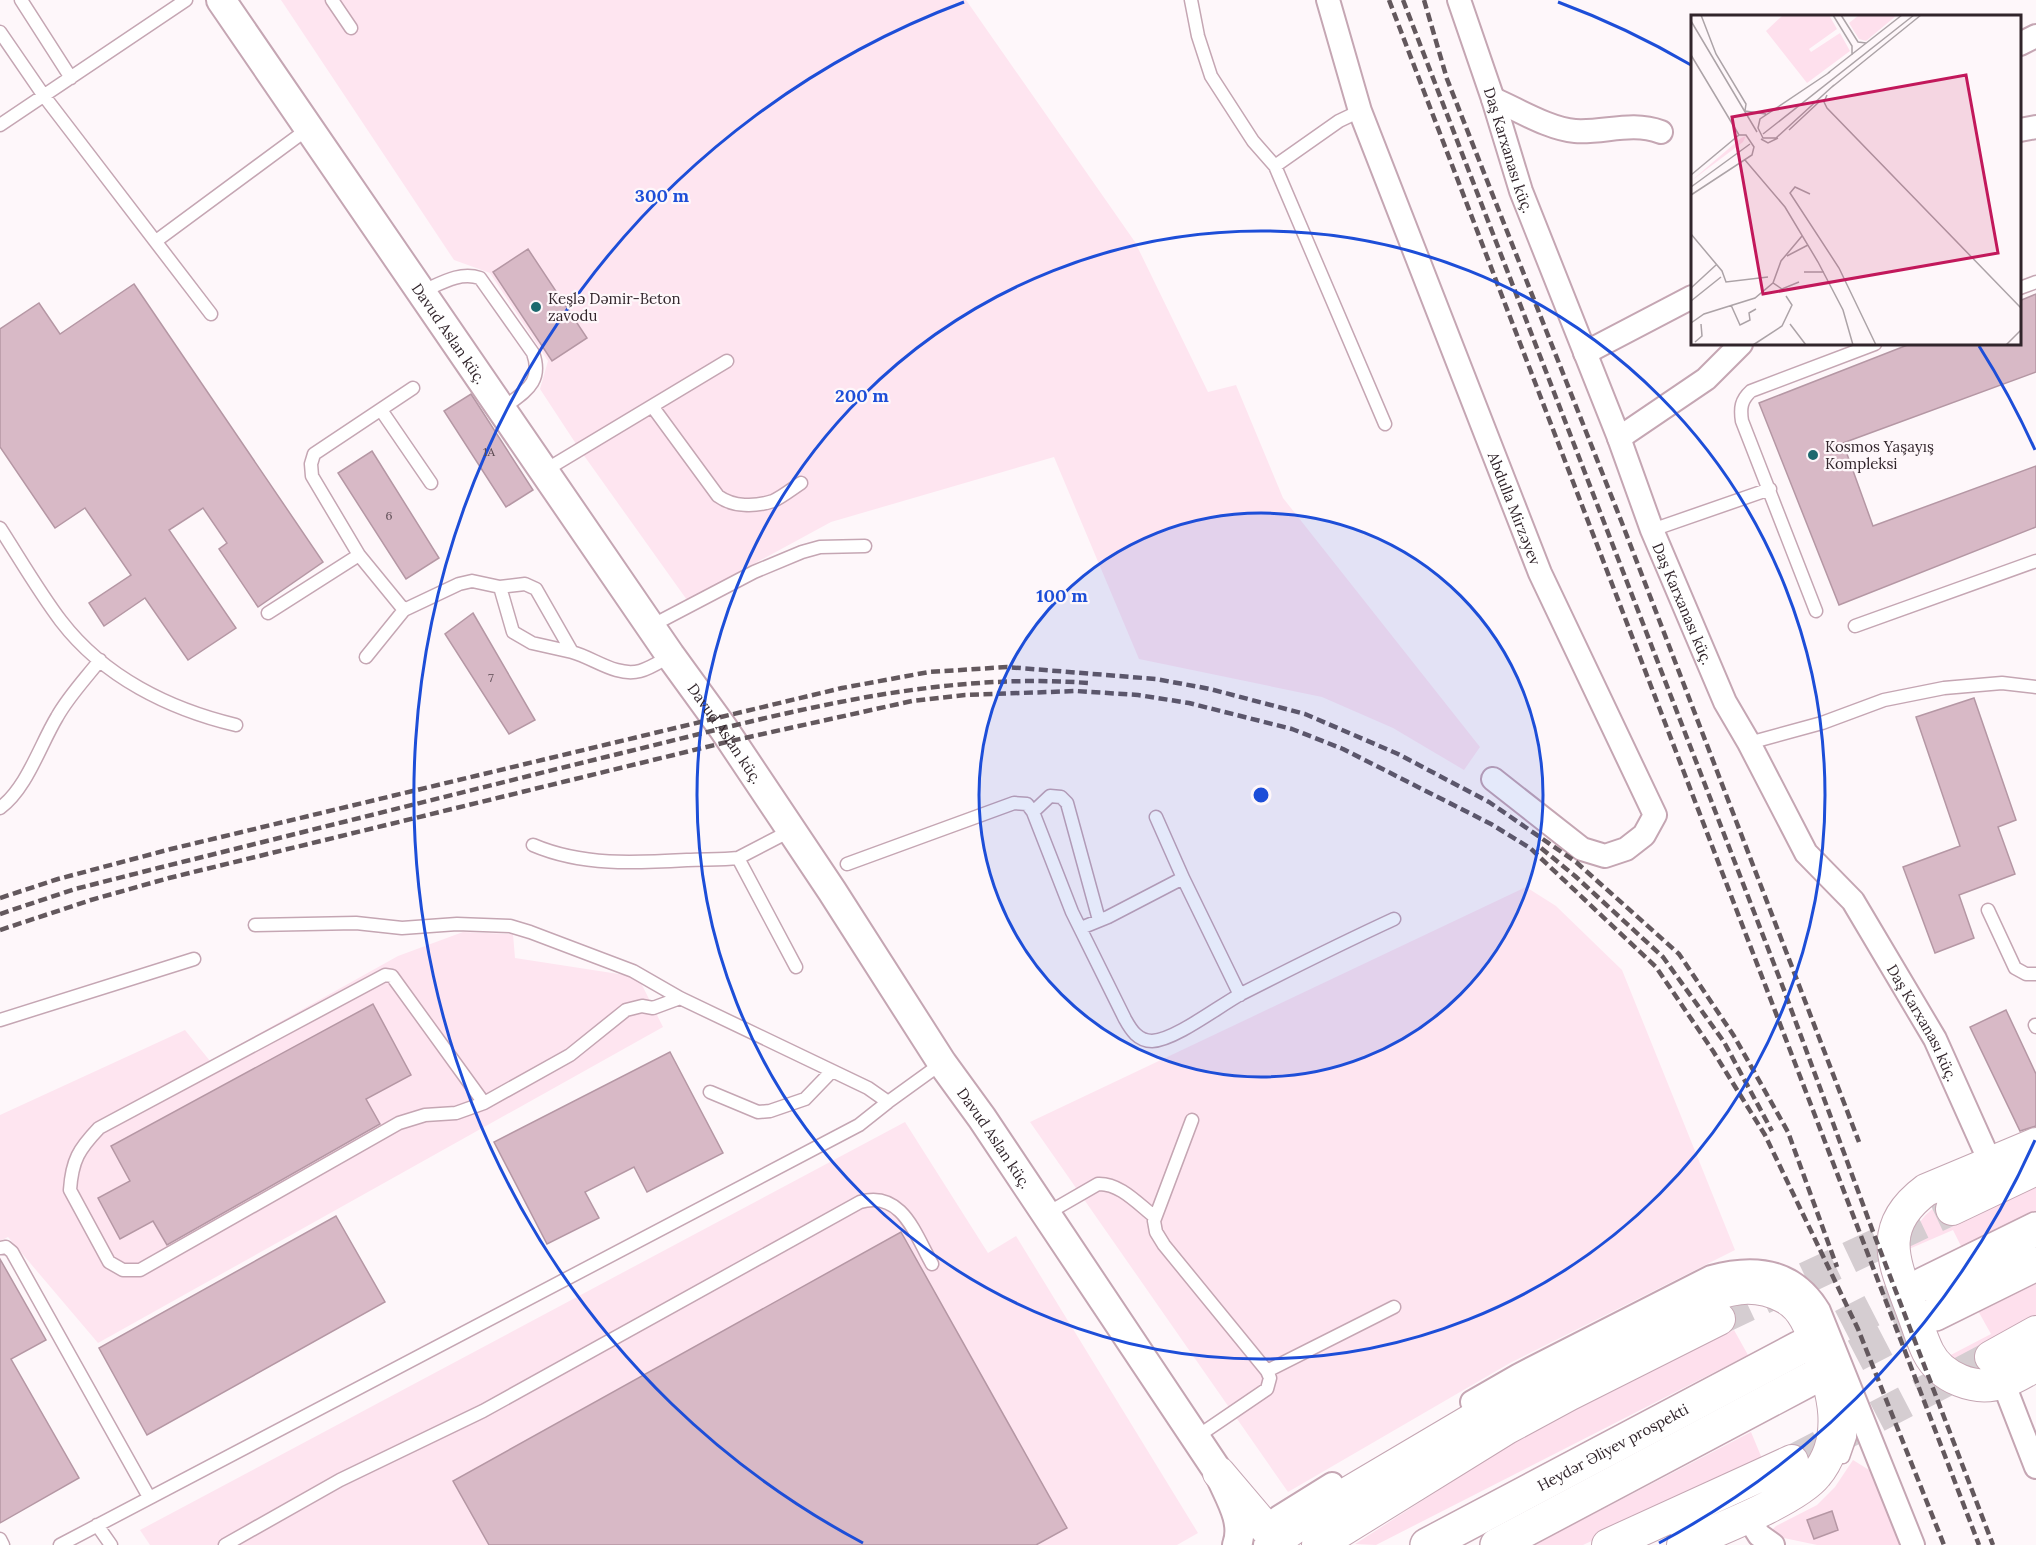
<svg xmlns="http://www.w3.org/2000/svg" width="2036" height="1545" viewBox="0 0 2036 1545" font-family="Lora,serif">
<rect width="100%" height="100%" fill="#fef7fa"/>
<path fill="#fee5f0" d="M281,0H966L1135,242L1208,392L1236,385L1283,498L1480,747L1464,770L1393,728L1322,697L1139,659L1054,457L831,522L687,600L580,450L540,389L548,361L490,273L454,260Z
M1526,887L1556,906L1622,970L1735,1250L1510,1363L1288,1492L1030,1122Z
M463,932L513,934L515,958L638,977L663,1027L98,1343L8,1237L0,1241V1115L185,1030L210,1061L398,956Z
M905,1122L988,1253L1016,1236L1198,1533L1177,1545H150L140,1530Z"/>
<path fill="#fee0ed" d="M2036,1186V1211L1962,1248L1953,1230L1909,1249C1913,1227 1925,1211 1945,1201Z
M2036,1280V1322L1994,1374L1981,1375L1945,1358L1991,1334L1977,1309Z
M1734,1330L1748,1355L1376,1545L1355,1544L1496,1453L1633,1378Z
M1751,1432L1763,1461L1583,1545H1534Z
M1853,1460L1874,1473L1901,1545H1817L1775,1536L1772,1530L1776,1526L1817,1505L1835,1487Z"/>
<path fill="#d8b9c6" stroke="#b597a4" stroke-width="1.5" d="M528,249L587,338L552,361L493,272Z
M134,284L323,562L258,607L219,549L227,543L203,508L169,530L236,628L188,660L145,598L104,626L89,603L131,575L85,508L55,528L0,447V329L39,303L60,334Z
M2036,294V372L1843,443L1873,526L2036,466V527L1839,605L1759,403L1910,344H2019V301Z
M471,394L533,490L506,507L444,411Z
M372,451L439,558L406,579L338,473Z
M473,613L535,720L509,734L445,634Z
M1974,698L2016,820L1998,827L2015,874L1959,895L1974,938L1935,953L1903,867L1960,846L1916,717Z
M373,1004L411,1075L366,1099L380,1124L167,1245L153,1221L120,1239L98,1198L130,1181L111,1146Z
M2006,1010L2036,1074V1126L2020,1131L1970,1027Z
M670,1052L723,1153L647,1192L634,1167L585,1192L599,1218L547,1244L494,1142Z
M336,1216L385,1302L147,1435L99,1348Z
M901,1232L1067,1528L1036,1545H489L453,1481Z
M0,1259L46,1340L11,1359L79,1478L0,1523Z
M1832,1511L1838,1530L1814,1539L1807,1520Z"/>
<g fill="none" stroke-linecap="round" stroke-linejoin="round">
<path stroke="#d5cdd1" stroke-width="32" stroke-dasharray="32 16" stroke-linecap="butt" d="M1719,1319L1952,1209
M1792,1461L1991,1357"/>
<path stroke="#d5cdd1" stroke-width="33" stroke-dasharray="33 16" stroke-linecap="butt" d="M1799,1348L1924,1284
M1812,1378L1935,1314"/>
<g stroke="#c5a6b3" stroke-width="15">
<path id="service" d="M21,0L71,78
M332,0L351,28
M1191,0L1198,36L1211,76L1253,141L1275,166
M0,32L44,96L211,314
M1360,111L1339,121L1275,166L1385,424
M0,125L186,0
M156,241L309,128
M2020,288L2036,282
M421,292C440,284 459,271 480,278L533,353C544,384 523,392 501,410
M652,406L718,496C733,507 755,507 773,501C782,497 792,489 801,483
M381,410L431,483
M544,471L727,361
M0,528C20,559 39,592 61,621C104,677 169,709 236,725
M1652,530L1770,489
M500,587L513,632L532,643L572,652
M404,610L359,555L312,476L311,464L314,454L413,388
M1816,611L1742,421C1740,408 1741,400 1751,391L1875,344
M268,613L359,555
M651,626L754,572L802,552L820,547L865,546
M1855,626L2036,561
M366,657L404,610L459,584L472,581L500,587L525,584L536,589L572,652C594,658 616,677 640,671C651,668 661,661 670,656
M1749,743L1822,723L1884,700L1944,688L2002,683L2036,687
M0,808C27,788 40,745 57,717C68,697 86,678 100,660
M1033,812L1050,796L1061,797L1067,803L1099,920
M533,845C582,866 635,863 687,860C704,859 721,860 738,858L796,967
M738,858L790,831
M847,864L1014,803L1027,804L1033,812L1072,912L1125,1019C1131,1030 1138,1041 1152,1041C1175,1040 1219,1006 1241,994C1292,968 1342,943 1394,919
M1183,878L1240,995
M1988,910L2015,968L2026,974H2036
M255,925L356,923L402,928L457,924L510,926L530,932L633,971L680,998L868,1088L888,1102L942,1063
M1081,928L1108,917L1183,878L1156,817
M0,1020L194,959
M2035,1025L2036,1027
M710,1092L758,1112L770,1111L805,1099L832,1071
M484,1103L392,976L385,975L99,1128C79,1149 72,1160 70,1190L109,1262L123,1270H140L399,1123L425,1115L456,1113L484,1103L570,1055L626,1010L642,1006L653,1008L680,998
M1192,1120L1154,1221L1156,1232L1164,1245L1267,1371L1270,1378L1267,1389L1195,1438
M1046,1214L1098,1184C1120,1183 1138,1204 1155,1217
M0,1248L6,1247L12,1252L149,1497
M1267,1371L1394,1307
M1843,1457L1850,1437L1852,1406
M97,1525L111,1545
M0,1539L3,1545
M60,1545L859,1125L888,1102
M225,1545L340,1480L483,1411L860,1202C902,1190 915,1234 932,1264"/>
</g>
<g stroke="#c5a6b3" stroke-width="26">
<g id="minor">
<path id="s1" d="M1328,0L1360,111L1540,573L1655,815L1644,835L1626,849L1605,856L1582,849L1493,779"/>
<path id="s2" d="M1459,0L1493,99L1521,191L1619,438L1652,530L1725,702L1749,743L1806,853L1853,901L1935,1039L1991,1164"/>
<path d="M2020,44L2036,36"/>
<path d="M1493,99C1517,109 1549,129 1575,131C1605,133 1631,121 1661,132"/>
<path d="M2020,130L2036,127"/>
<path d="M1585,353L1692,297"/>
<path d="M1619,438L1706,379L1741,344"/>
<path d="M2003,1382L2036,1467"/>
<path d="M1472,1402L1519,1375L1711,1277C1755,1265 1794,1269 1819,1311L1913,1545"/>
<path d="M1747,1516L1759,1535L1773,1545"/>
<path d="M1275,1541L1273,1527L1279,1517L1332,1484"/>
</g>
</g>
<g stroke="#c5a6b3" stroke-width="32">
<g id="tertiary">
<path id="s3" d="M221,0L670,655L723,728L832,891L942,1063L982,1118L1219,1473C1228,1495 1246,1521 1237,1545"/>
</g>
</g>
<g stroke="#c5a6b3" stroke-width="34">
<path id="secondary" d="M2036,1144L1926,1190C1875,1228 1895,1264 1913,1313C1918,1326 1922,1340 1928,1352C1941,1378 1976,1392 2003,1382C2015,1378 2026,1371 2036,1365
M1952,1209L2036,1169
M1991,1357L2036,1332
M1219,1473L1280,1545
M1270,1545L1316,1512L1492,1408L1697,1302C1725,1288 1754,1281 1784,1297C1804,1307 1811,1329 1818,1349C1833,1390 1847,1438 1816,1475C1796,1500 1715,1531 1683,1545
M1318,1545L1507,1428L1570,1394L1719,1319
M1608,1545L1792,1461"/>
</g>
<g stroke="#c5a6b3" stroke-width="36">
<g id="trunk">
<path d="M1924,1284L2036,1229"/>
<path d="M1935,1314L2036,1264"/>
<path id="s4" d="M1427,1545L1799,1348"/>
<path d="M1497,1545L1810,1379"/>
</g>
</g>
<use href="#service" stroke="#fff" stroke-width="12"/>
<use href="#minor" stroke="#fff" stroke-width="22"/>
<use href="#tertiary" stroke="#fff" stroke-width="28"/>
<use href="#secondary" stroke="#fff" stroke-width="32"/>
<use href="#trunk" stroke="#fff" stroke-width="33"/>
<path stroke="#63585d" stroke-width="4.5" stroke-dasharray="9 4.5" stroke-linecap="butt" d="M1389,0L1979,1545
M1403,0L1784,990L1872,1229L1993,1545
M1424,0L1447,79L1622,523L1859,1142
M1541,848L1575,876L1663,957L1724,1042L1772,1131
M0,898L58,879L171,849L842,688L929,672L1007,667L1156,679L1210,689L1305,714L1398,754L1489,802L1576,862L1679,954L1734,1036L1788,1132L1837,1267
M0,914L75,889L158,868C312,830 467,791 622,753C775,716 929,671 1088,683
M0,930L91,900L169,878L731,741L912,701L965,695L1076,691L1138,695L1189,703L1292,729L1343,749L1491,824L1530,848L1656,967L1713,1051L1765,1135L1858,1329L1944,1545"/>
</g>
<circle cx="1261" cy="795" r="282" fill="#1d4ed8" fill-opacity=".12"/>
<g fill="none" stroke="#1d4ed8" stroke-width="3">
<circle cx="1261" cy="795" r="282"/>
<circle cx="1261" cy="795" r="564"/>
<path d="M2035 1140A847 847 0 0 1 1659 1543M863 1543A847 847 0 0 1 964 2M1558 2A847 847 0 0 1 1691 65M1979 346A847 847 0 0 1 2035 450"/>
</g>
<g fill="#1c696e" stroke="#fef7fa" stroke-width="2">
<circle cx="536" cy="307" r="6"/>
<circle cx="1813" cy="455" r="6"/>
</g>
<g text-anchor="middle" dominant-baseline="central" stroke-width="4.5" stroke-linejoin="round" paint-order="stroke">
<g font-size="12" fill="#5b4a52">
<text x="489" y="451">1A</text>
<text x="389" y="515">6</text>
<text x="491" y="677">7</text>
</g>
<g font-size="15" fill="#31252b" stroke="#fef7fa">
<text stroke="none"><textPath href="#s2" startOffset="158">Daş Karxanası küç.</textPath></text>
<text stroke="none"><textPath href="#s3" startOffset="404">Davud Aslan küç.</textPath></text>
<text stroke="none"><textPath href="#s1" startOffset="542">Abdulla Mirzəyev</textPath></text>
<text stroke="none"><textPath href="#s2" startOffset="644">Daş Karxanası küç.</textPath></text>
<text stroke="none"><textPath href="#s3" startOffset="890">Davud Aslan küç.</textPath></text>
<text stroke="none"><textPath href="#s2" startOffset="1130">Daş Karxanası küç.</textPath></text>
<text stroke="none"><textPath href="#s3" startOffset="1376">Davud Aslan küç.</textPath></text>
<text stroke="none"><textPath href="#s4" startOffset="210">Heydər Əliyev prospekti</textPath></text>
</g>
<g font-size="15" fill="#31252b" stroke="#fef7fa" text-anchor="start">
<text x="548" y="298">Keşlə Dəmir-Beton<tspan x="548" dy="17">zavodu</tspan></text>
<text x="1825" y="446">Kosmos Yaşayış<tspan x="1825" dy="17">Kompleksi</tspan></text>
</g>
</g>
<g transform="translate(1691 15)">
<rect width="330" height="330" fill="#fef7fa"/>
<path d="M92,0H138L146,14L118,34L120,37L149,18L159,36L116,68L75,16ZM168,0H206L175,26L168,24L158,8ZM55,121L52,127L0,166L50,123Z" fill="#fee0ed"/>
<path fill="none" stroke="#aca3a7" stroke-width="1.5" d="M10,0L25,39L55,89L54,96M142,0L161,31V40M150,0L167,27L175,28M0,6L66,117M0,40L48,120M139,57L69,104L67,113L72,123H85L143,70M137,58L211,0M141,72L230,0M136,80L133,87L136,93L330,293M54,96L75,99M98,115L128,87M72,119L223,0M70,124L77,128L87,123M54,145L94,192L127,247L152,295L162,330M0,160L48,120H55L63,132L61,140L0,180M0,172L59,129M119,179L104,172L99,178L148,253L185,330M0,219L31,256L35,267L77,262M96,241L117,230M113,257H133M82,268L90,246L111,221M0,273L25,250M0,286L30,262M40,290L49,310L59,305L58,298L65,294M0,308L13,299L64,283L82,268L91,274L108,267M99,309L115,330M4,327L11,321L10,309M62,330L91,311L101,290L95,281M315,330L330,315"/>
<path fill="#c2185b" fill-opacity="0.15" stroke="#c2185b" stroke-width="3" d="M275,60L307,238L72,279L41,102Z"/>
<rect width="330" height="330" fill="none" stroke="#31252b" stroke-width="3"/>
</g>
<circle cx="1261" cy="795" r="9" fill="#1d4ed8" stroke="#fef7fa" stroke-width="3"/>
<g font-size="18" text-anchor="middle" font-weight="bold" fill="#1d4ed8" stroke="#fef7fa" stroke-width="4.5" stroke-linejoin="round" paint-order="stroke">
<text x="662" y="202">300 m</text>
<text x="862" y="402">200 m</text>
<text x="1062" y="602">100 m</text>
</g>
</svg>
